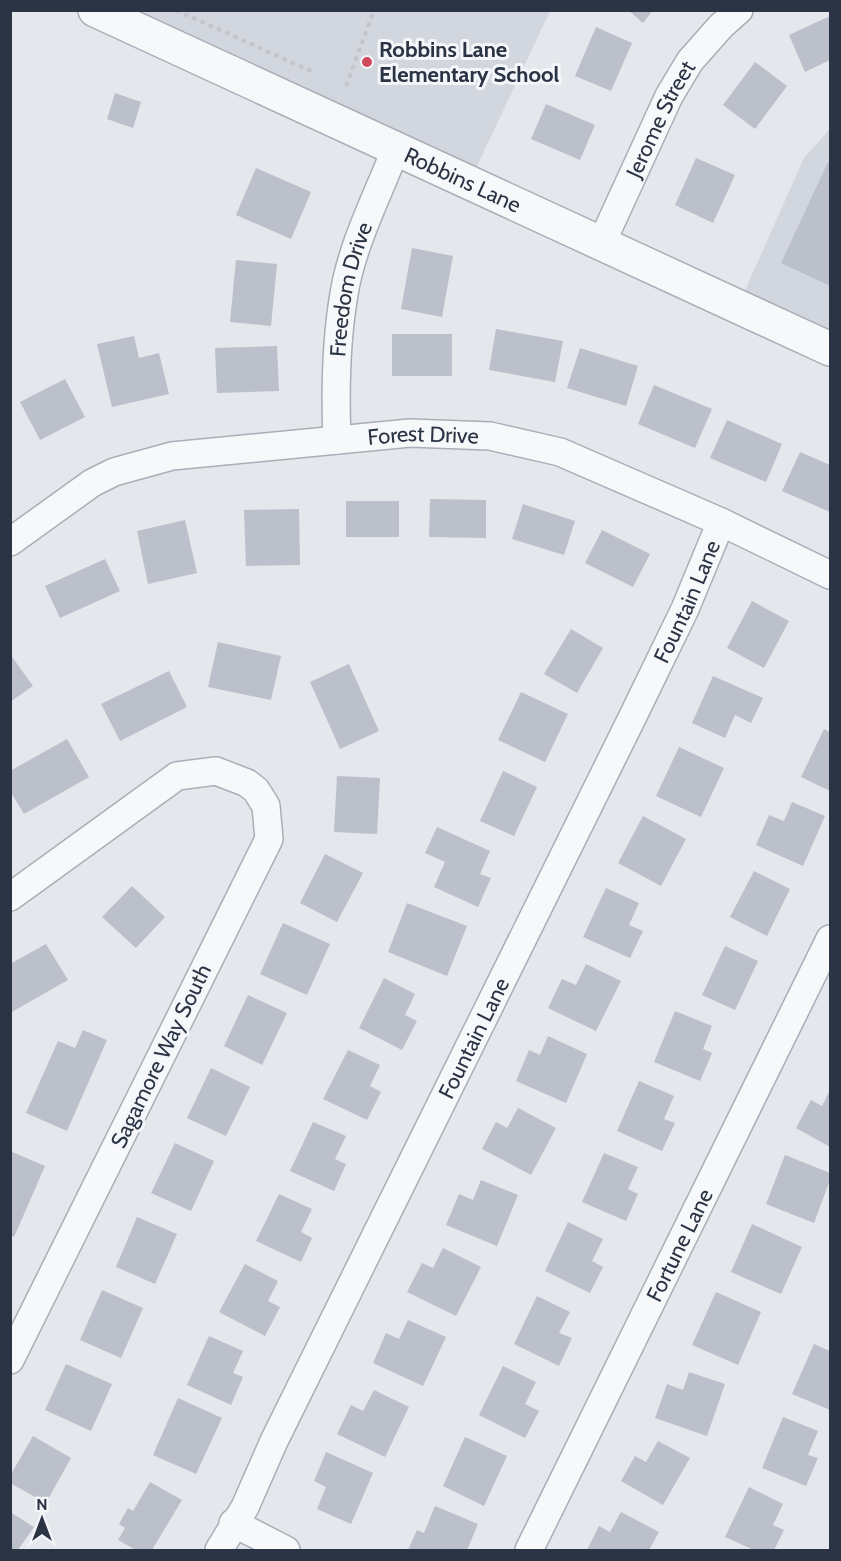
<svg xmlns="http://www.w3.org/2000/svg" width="841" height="1561" viewBox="0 0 841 1561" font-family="Cabin,sans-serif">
<rect width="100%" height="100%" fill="#e4e7ec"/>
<path fill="#d2d6de" d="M95,11H550L470,181Z
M830,129V349L738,306L804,158Z"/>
<path fill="#bbc0ca" d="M628,10H653L643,23Z
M830,16V60L805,72L789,35Z
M596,27L632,43L611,91L575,76Z
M755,62L787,86L755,129L723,105Z
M115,93L141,102L133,128L107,119Z
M546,104L595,125L580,160L531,139Z
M696,158L735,175L713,223L675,205Z
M828,162L830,163V286L781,263Z
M256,168L311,192L291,239L236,215Z
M412,248L453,256L442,317L401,309Z
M236,260L277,264L271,326L230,322Z
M496,329L563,341L555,382L489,370Z
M392,334H452V376H392Z
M134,336L139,358L159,353L169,394L112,407L97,344Z
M277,346L279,391L217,393L215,348Z
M580,348L638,366L626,406L567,388Z
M65,379L85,417L40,440L20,402Z
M654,385L712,409L695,448L638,424Z
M727,420L782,444L766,482L710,458Z
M800,452L830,465V512L782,491Z
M430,499L486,500V538L429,537Z
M346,501H399V537H346Z
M523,504L575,521L564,555L512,539Z
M299,509L300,565L246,566L244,510Z
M185,520L197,573L148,584L137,531Z
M602,530L650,554L633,587L585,563Z
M105,559L120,591L60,618L45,586Z
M752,601L789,621L764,668L727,648Z
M571,629L603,648L577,693L544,674Z
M218,642L281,656L271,700L208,687Z
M10,654L33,686L10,702Z
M349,664L379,731L340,749L310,682Z
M169,671L187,707L120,741L101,704Z
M713,676L763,698L751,723L735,715L725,738L692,723Z
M521,692L568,714L545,762L498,740Z
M824,729L830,732V791L801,777Z
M67,739L89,777L24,814L10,791V771Z
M679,747L724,768L701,817L656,796Z
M503,771L537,787L514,836L480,821Z
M337,776L380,778L377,834L334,832Z
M792,802L825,816L803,866L756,845L769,815L784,821Z
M643,816L686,839L661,886L618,863Z
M437,827L490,851L480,874L491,878L478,907L434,887L445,862L425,853Z
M325,854L363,873L337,922L300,903Z
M754,871L790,889L767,936L730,917Z
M132,886L165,917L136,948L102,917Z
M606,888L639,903L629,925L643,931L630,958L583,937Z
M407,903L467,926L447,976L388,952Z
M283,923L330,944L307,995L260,974Z
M46,944L68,980L10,1013V964Z
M725,946L758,961L735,1010L702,995Z
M586,964L621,981L596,1031L548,1008L562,979L576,985Z
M384,978L415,994L405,1015L417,1021L402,1050L359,1028Z
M248,995L287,1013L262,1065L224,1046Z
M675,1011L712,1026L703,1049L712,1053L700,1081L654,1062Z
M83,1030L107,1040L67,1131L26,1113L58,1041L75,1048Z
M548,1036L587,1054L566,1103L516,1081L529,1050L540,1055Z
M348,1050L380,1065L370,1086L381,1092L367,1120L323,1099Z
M211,1068L250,1087L226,1136L187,1118Z
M639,1081L674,1096L664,1119L675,1123L662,1151L617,1131Z
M830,1090V1147L796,1128L811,1100L822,1106Z
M518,1108L556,1128L531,1175L482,1149L496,1122L507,1128Z
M313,1122L346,1136L335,1159L346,1164L334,1191L290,1171Z
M175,1143L214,1161L191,1211L151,1193Z
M10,1151L45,1166L14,1237L10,1235Z
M604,1153L638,1167L628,1189L638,1194L626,1221L582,1202Z
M785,1155L830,1173V1180L814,1223L766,1204Z
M481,1180L518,1195L497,1246L446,1225L459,1194L473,1200Z
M279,1194L312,1209L301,1232L312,1238L301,1262L256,1241Z
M137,1217L177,1234L155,1284L116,1267Z
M568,1222L603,1239L592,1261L603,1267L590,1293L545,1271Z
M752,1224L802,1247L781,1294L731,1272Z
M443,1248L481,1267L456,1316L407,1292L422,1263L433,1268Z
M245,1264L278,1281L268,1301L280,1307L265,1336L219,1312Z
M102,1290L143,1308L121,1358L80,1340Z
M716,1292L761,1312L738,1365L692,1345Z
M537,1296L570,1312L559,1333L572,1338L559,1366L514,1344Z
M408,1320L446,1337L423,1386L373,1363L386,1333L399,1339Z
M209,1336L243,1351L233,1373L243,1377L231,1405L187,1385Z
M814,1344L830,1351V1410L792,1394Z
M66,1364L112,1384L91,1431L45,1410Z
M503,1366L536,1382L525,1404L539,1411L525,1438L479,1415Z
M689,1372L725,1384L707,1436L655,1418L667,1384L683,1390Z
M374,1390L409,1407L385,1457L337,1434L351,1405L363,1411Z
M178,1398L222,1418L196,1474L153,1455Z
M783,1417L818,1431L808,1455L818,1458L806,1486L762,1468Z
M33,1436L71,1458L46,1503L10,1483V1476Z
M465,1437L507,1456L484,1506L443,1486Z
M658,1441L690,1458L663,1505L621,1481L635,1456L646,1462Z
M326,1452L373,1473L351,1524L317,1509L326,1487L314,1481Z
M150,1482L182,1500L152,1550H136L118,1540L125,1528L119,1524L128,1508L133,1511Z
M749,1487L783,1504L773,1525L784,1530L774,1550H754L725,1537Z
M435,1506L478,1524L467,1550H408L417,1530L424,1533Z
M10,1512L34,1527L18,1550H10Z
M621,1512L659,1532L649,1550H587L599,1526L610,1532Z"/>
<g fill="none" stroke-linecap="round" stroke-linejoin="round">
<g stroke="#a9aeb7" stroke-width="30">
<g id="minor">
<path id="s1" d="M602,242L669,96L690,61L721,26L739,10"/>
<path id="s2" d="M337,440C335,392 336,341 344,294C352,244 378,195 396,148"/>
<path id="s3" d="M10,542L92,483L114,472L172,456L410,433L490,436L560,452L721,522L830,575"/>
<path d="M10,897L177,776L216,771L247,783L256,790L266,806L269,839L10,1360"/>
<path d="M233,1523L286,1550"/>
<path id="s4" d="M219,1550L245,1507L274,1441L633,716L685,609L721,522"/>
<path id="s5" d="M529,1550L830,939"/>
</g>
</g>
<g stroke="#a9aeb7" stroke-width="36">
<g id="tertiary">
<path id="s6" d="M95,10L830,349"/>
</g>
</g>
<path stroke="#c2c5cb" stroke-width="4" stroke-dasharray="4.5 4.5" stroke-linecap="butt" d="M176,10L315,73
M346,86L374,10"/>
<use href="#minor" stroke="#f7f8fa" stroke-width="27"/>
<use href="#tertiary" stroke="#f7f8fa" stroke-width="33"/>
</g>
<circle fill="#d1495b" stroke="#f4f6f9" stroke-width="2" cx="367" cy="62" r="6"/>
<g text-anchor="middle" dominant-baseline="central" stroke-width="6" stroke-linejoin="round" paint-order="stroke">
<g font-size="22" font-weight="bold" fill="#2b3445" stroke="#f4f6f9" text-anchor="start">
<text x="379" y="49">Robbins Lane<tspan x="379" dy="25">Elementary School</tspan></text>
</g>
<g font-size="22" fill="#2b3445" stroke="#f4f6f9">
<text stroke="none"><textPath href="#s1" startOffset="136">Jerome Street</textPath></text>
<text stroke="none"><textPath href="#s6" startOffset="405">Robbins Lane</textPath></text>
<text stroke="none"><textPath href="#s2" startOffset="152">Freedom Drive</textPath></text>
<text stroke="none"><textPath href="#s3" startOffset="438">Forest Drive</textPath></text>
<text stroke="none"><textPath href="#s4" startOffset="1058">Fountain Lane</textPath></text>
<text stroke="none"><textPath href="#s4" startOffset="572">Fountain Lane</textPath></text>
<text transform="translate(161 1056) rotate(-64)">Sagamore Way South</text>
<text stroke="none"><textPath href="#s5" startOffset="340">Fortune Lane</textPath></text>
</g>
</g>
<rect width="841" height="1561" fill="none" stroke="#2b3445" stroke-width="24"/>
<g transform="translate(42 1519)" stroke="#f4f6f9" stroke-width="4.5" paint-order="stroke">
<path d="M0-4.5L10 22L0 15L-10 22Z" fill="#2b3445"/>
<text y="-9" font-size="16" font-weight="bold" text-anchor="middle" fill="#2b3445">N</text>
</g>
</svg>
